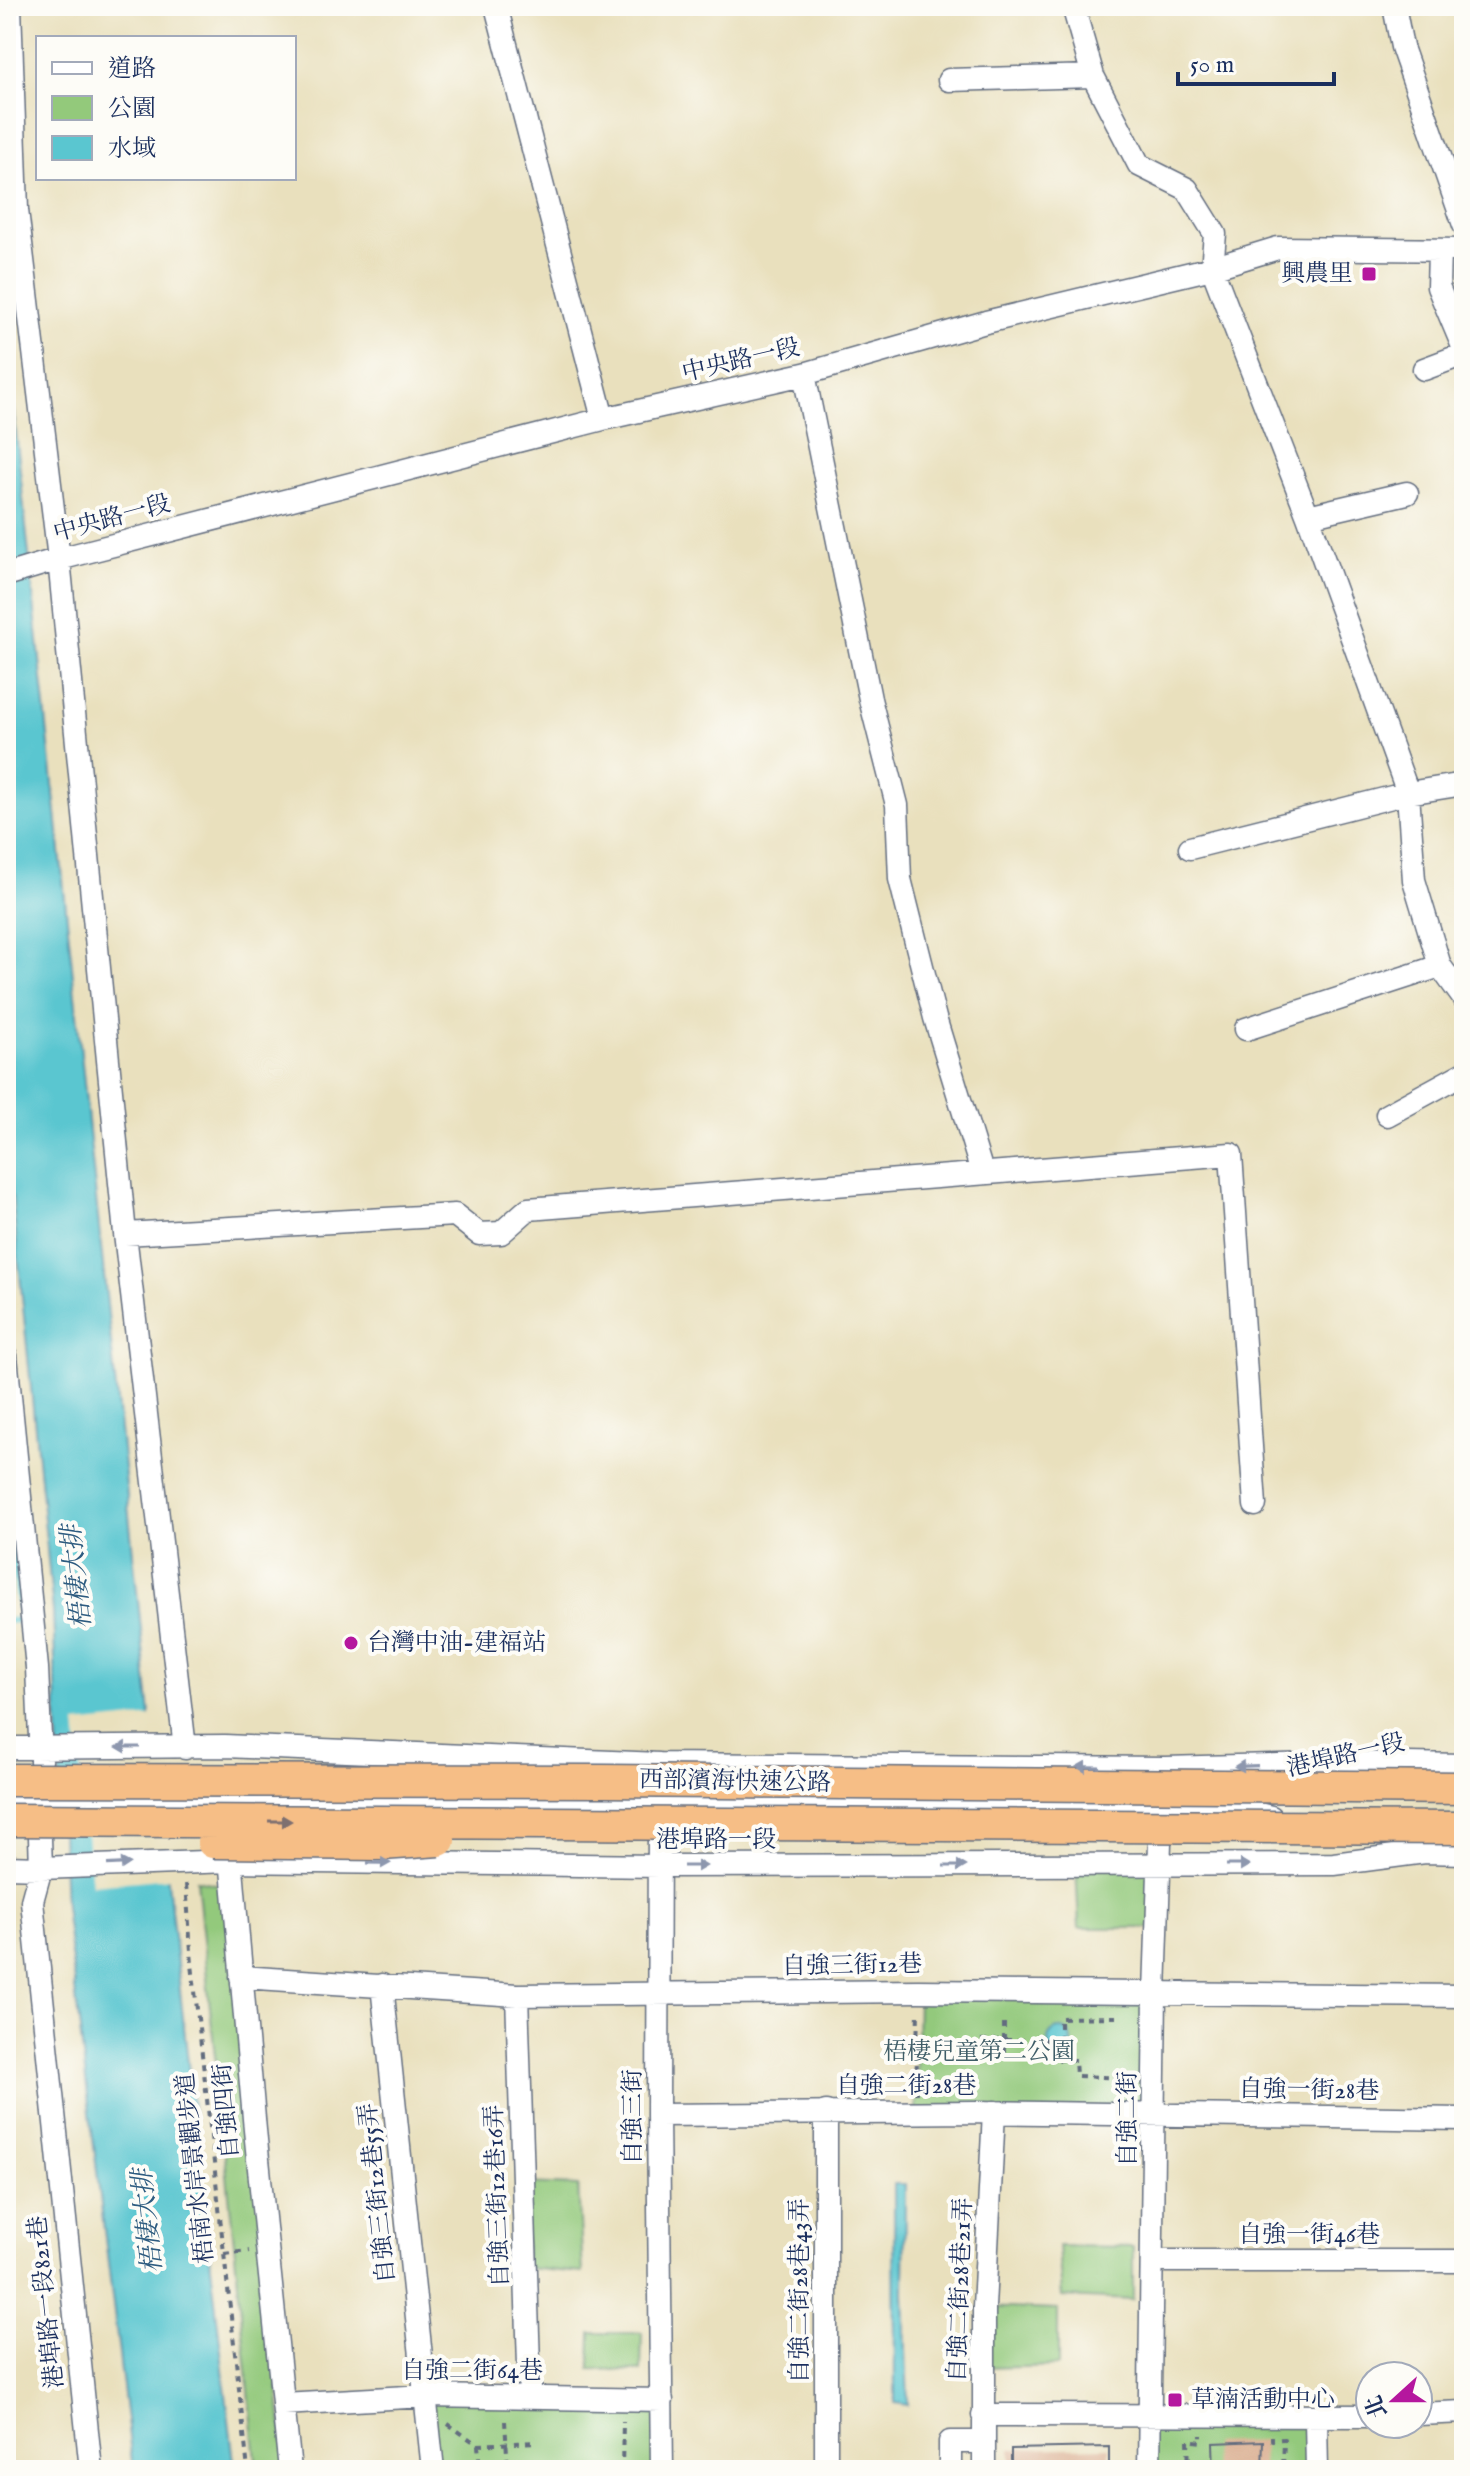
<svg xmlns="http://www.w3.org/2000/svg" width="1470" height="2476" viewBox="0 0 1470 2476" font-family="'IM FELL English','Noto Serif TC',serif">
<rect width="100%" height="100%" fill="#fdfcf7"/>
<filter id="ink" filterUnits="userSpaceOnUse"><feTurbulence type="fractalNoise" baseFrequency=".0125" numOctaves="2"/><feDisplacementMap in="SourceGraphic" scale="16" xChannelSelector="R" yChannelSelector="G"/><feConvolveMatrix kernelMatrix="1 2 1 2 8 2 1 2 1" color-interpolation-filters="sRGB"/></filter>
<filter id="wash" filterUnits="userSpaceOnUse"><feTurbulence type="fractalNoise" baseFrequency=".006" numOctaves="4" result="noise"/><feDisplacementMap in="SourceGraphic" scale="32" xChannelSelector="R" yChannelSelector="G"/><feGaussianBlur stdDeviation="1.8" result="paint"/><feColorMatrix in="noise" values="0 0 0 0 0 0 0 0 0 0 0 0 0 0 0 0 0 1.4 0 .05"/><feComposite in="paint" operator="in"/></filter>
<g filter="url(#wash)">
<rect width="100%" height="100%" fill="#e9e0bd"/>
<path fill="#93c97b" stroke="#577c6c" stroke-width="2" d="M1076,1866H1160L1159,1928H1079Z
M197,1880L233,1888L286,2470H257Z
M918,1991L1155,1993L1154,2116L916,2112Z
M523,2184L578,2186L583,2273L526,2268Z
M1058,2246L1133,2247V2300L1062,2297Z
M984,2307L1058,2310V2366L983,2368Z
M591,2333H642L641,2371L590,2369Z
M425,2396L662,2400V2470H433Z
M1150,2416L1316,2418L1317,2470H1149Z"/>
<path fill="#5ac6d0" stroke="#3a7a97" stroke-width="2" d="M6,340C83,1050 150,1761 235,2470H133L65,1906L53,1611L6,1134Z
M1048 2041a12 12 0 1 1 24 0a12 12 0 1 1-24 0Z
M894,2184H905L904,2293L908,2405L895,2403Z"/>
<path fill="#e9e0bd" d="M154,1716L171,1878L92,1885L76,1724Z"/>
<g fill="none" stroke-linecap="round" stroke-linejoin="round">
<path stroke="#5ac6d0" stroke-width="6" d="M6,1489L21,1620
M6,1621L22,1620"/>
</g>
<g id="blocks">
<path fill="#d8aa8b" d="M1263,2441L1262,2470H1214L1213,2443Z
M1109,2447V2470H1011V2449Z"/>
</g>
</g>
<g filter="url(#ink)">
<use href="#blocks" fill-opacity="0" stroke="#636d7f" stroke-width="2"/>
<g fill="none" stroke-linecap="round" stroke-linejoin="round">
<g stroke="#636d7f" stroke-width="25">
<path id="minor" d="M10,6L17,210L59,559L125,1234L185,1748
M496,6L603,419
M1073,6L1093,76L1139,165L1187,189L1215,234L1212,268L1308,516L1408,793L1414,880L1440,966L1464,999
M1394,6L1402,47L1464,225
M949,80L1093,76
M1439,251L1438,287L1464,349
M1424,369L1464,354
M804,374L870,699L897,805L900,879L935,1018L982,1172
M1308,516L1407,493
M6,575L59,559L603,419L804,374L986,322L1212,268L1278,248L1464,250
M1190,848L1408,793L1464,784
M1246,1029L1440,966
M1387,1115L1464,1073
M125,1234L455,1215L479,1234L501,1233L528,1209L1231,1154L1255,1505
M6,1356L37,1668L41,1761
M6,1748L225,1746L660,1764L1166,1768L1350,1763L1464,1765
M6,1799L228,1798L1162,1807L1233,1808L1271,1817
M39,1807L41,1868L32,1901L91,2470
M659,1813L658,2115L662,2470
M230,1846L255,2130L290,2470
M6,1867L41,1868L231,1861L660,1866L1334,1864L1425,1852L1464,1853
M241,1977L517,1995L918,1991L1464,1996
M382,1985L433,2470
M517,1995L530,2396
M658,2115L975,2112L1464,2119
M1153,2261H1464
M283,2404L425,2396L662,2400
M1418,2414L1464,2412
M983,2415L1370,2416
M1316,2418L1317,2470
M826,2470V2112
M950,2470V2442H983
M984,2470V2307L994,2112
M1149,2470L1155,1993L1161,1813"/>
</g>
<path stroke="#636d7f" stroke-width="4" stroke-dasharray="6 6" stroke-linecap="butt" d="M186,1884L192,1964L248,2470
M1004,2023V2057
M981,2040H1060V2060H1075L1076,2076L1124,2078
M1060,2040V2018L1117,2017L1119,2015
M916,2094L918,2010
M224,2254L249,2251
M505,2421L508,2470
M448,2424L478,2445L480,2470
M1272,2436V2440L1284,2439L1283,2470
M478,2445L535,2442
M622,2470L623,2421
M1189,2470L1188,2440L1201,2442V2435"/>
<use href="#minor" stroke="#fff" stroke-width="22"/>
<g stroke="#636d7f" stroke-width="35" stroke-linecap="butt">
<path id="highway-bridge" d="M6,1780L604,1781L1464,1788
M6,1820L1464,1828
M213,1842L382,1844L439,1840"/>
</g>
<use href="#highway-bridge" stroke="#f6be86" stroke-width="32"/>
</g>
<defs><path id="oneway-solid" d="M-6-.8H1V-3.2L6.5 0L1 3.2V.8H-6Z" transform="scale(2)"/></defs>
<g fill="#8d97ae">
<use href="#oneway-solid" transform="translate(128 1747) rotate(-180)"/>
<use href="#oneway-solid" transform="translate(1246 1766) rotate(178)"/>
<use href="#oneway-solid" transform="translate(1088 1767) rotate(-179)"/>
<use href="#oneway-solid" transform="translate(379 1863) rotate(1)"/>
<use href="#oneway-solid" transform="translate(119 1864) rotate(-3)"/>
<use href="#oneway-solid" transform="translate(1238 1865)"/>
<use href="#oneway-solid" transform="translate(695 1866)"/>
<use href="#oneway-solid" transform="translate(955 1866)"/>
</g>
<use fill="#7e6f70" href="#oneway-solid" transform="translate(280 1821)"/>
</g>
<g fill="#b5179e" stroke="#fdfcf7" stroke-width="3">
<rect x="1361" y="266" width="16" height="16" rx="4"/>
<circle cx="351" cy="1643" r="8"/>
<rect x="1167" y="2392" width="16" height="16" rx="4"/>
</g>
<g text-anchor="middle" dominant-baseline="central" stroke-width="8" stroke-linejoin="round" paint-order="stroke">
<g font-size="24" fill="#1b2f5e" stroke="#fdfcf7" text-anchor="start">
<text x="1353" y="274" text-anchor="end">興農里</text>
<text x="367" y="1643">台灣中油-建福站</text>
<text x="1191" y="2400">草湳活動中心</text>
</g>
<g font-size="24" fill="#1b2f5e" stroke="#fdfcf7">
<text transform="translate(741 361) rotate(-13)">中央路一段</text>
<text transform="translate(112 519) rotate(-15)">中央路一段</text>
<text transform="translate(1346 1756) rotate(-13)">港埠路一段</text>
<text transform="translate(735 1782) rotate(1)">西部濱海快速公路</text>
<text x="716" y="1840">港埠路一段</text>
<text transform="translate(852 1966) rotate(-1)">自強三街12巷</text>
<text x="906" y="2086">自強二街28巷</text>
<text transform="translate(1309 2091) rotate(1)">自強一街28巷</text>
<text transform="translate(227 2111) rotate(-95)">自強四街</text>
<text transform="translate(633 2117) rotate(-90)">自強三街</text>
<text transform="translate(1128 2119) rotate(-90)">自強二街</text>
<text transform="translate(196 2168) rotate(-96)">梧南水岸景觀步道</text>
<text transform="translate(378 2193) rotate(-96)">自強三街12巷55弄</text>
<text transform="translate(498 2196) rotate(-92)">自強三街12巷16弄</text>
<text x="1309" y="2235">自強一街46巷</text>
<text transform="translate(961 2290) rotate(-88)">自強二街28巷21弄</text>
<text transform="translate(800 2291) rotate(-90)">自強二街28巷43弄</text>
<text transform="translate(47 2302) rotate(-96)">港埠路一段821巷</text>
<text x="472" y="2371">自強二街64巷</text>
</g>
<g font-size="24" fill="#3f5d67" stroke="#fdfcf7">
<text x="979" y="2052">梧棲兒童第二公園</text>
</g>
<g font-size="26" font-style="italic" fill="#2e5c80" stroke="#fdfcf7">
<text transform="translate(77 1577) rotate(-96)">梧棲大排</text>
<text transform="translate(148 2221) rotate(-96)">梧棲大排</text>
</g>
</g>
<rect width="1470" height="2476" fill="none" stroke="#fdfcf7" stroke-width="32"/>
<rect x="36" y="36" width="260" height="144" fill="#fdfcf7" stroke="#a3aaba" stroke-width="2"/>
<rect x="52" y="62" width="40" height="12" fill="#ffffff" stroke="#a3aaba" stroke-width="2"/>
<text x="108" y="76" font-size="24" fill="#1b2f5e">道路</text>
<rect x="52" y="96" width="40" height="24" fill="#93c97b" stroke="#a3aaba" stroke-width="2"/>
<text x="108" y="116" font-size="24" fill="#1b2f5e">公園</text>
<rect x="52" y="136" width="40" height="24" fill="#5ac6d0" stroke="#a3aaba" stroke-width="2"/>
<text x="108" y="156" font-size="24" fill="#1b2f5e">水域</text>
<g transform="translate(1394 2400) rotate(249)"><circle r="38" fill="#fdfcf7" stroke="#a3aaba" stroke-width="2"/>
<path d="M0-6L14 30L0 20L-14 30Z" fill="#b5179e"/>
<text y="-12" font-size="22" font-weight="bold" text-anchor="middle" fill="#1b2f5e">北</text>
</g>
<path d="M1178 72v12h156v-12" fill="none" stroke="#1b2f5e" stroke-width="4"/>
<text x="1190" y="72" font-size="24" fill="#1b2f5e" stroke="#fdfcf7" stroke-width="6" paint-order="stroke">50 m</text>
</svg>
